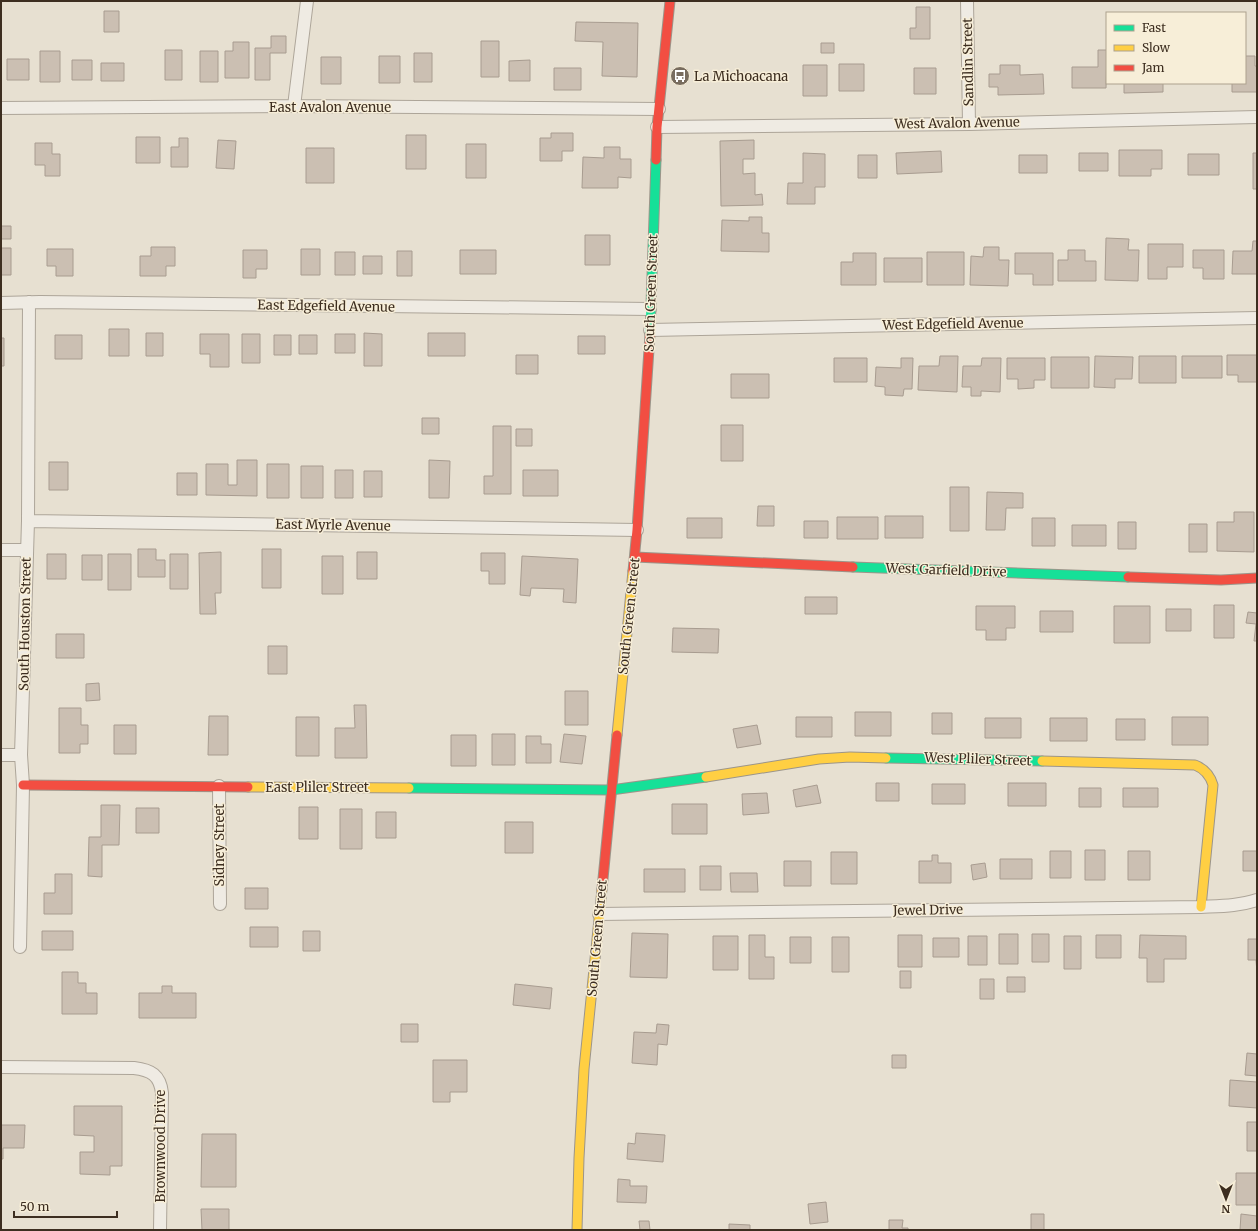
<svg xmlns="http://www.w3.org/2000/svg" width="1258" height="1231" viewBox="0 0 1258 1231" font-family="Merriweather,serif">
<rect width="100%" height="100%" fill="#e7e0d1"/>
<path fill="#cbbfb2" stroke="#a89c90" d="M916,7H930V39H910V28H916Z
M104,11H119V32H104Z
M576,22L638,23L637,77L602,76L603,42L575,41Z
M271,36H286V53H270V80H255V48H271Z
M481,41H499V77H481Z
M233,42H249V78H225V51H233Z
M821,43H834V53H821Z
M165,50H182V80H165Z
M1098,50H1107L1106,88H1072V67H1098Z
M40,51H60V82H40Z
M200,51H218V82H200Z
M414,53H432V82H414Z
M379,56H400V83H379Z
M1245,56H1255V66H1257V92H1232V83H1245Z
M321,57H341V84H321Z
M7,59H29V80H7Z
M72,60H92V80H72Z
M530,60V81H509V61Z
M101,63H124V81H101Z
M839,64H864V91H839Z
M803,65H827V96H803Z
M1000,65H1020V75L1043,74L1044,94L998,95V87H989V74H1000Z
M554,68H581V90H554Z
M914,68H936V94H914Z
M1124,83H1163V92L1124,93Z
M551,133H573V151H562V161H540V138H551Z
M406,135H426V169H406Z
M136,137H160V163H136Z
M179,138H188V167H171V147H179Z
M218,140L236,141L234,169L216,168Z
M754,140V159H743V174L755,173V195L762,194L763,205L721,206L720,141Z
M35,143H52V154H60V176H45V165H35Z
M466,144H486V178H466Z
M604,147H620V159H631V178L618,177V188H582L583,157L604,158Z
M306,148H334V183H306Z
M1119,150H1162V169H1151V176H1119Z
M941,151L942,172L897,174L896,153Z
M803,153L825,154V187H815V204H787L788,183H803Z
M1079,153H1108V171H1079Z
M1253,153H1257V189H1253Z
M1188,154H1219V175H1188Z
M858,155H877V178H858Z
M1019,155H1047V173H1019Z
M749,217H762V233H769V252L721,251L722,220L749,221Z
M1,226H11V239H1Z
M585,235H610V265H585Z
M1106,238L1129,239L1128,250H1139L1138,281L1105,280Z
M1253,241H1257V274H1232L1233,251H1252Z
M1148,244H1183V267H1167V279H1148Z
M151,247H175V266H166V276H140V256H151Z
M984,247H999V260H1009L1008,286L970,285L971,256L983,257Z
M1,248H11V275H1Z
M47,249H73V276H56V266H47Z
M301,249H320V275H301Z
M243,250H267V269H256V278H243Z
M460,250H496V274H460Z
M1068,250H1085V261H1096V281H1058V260H1068Z
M1193,250H1224V279H1203V268H1193Z
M397,251H412V276H397Z
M335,252H355V275H335Z
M927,252H964V285H927Z
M853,253H876V285H841V262H853Z
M1015,253H1053V285H1033V274H1015Z
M363,256H382V274H363Z
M884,258H922V282H884Z
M109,329H129V356H109Z
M146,333H163V356H146Z
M364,333L382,334V366H364Z
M428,333H465V356H428Z
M200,334H229V367H210V354H200Z
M242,334H260V363H242Z
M335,334H355V353H335Z
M55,335H82V359H55Z
M274,335H291V355H274Z
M299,335H317V354H299Z
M578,336H605V354H578Z
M1,338H4V366H1Z
M516,355H538V374H516Z
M1227,355H1257V382H1238V375H1227Z
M940,356H958L957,392L918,390L919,366H939Z
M1095,356L1133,357L1132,379H1115V388L1094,387Z
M1139,356H1176V383H1139Z
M1182,356H1222V378H1182Z
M1051,357H1089V388H1051Z
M834,358H867V382H834Z
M901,358H913L912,389H904L903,396L885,395V387L875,386L876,367L901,368Z
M982,358H1001L1000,392L981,391V396H971V387H962L963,366H981Z
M1007,358H1045V380H1034V388L1018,389V379H1007Z
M731,374H769V398H731Z
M422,418H439V434H422Z
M721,425H743V461H721Z
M493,426H511V494H484V476H493Z
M516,429H532V446H516Z
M237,460H257V496L206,495V464H228V485H237Z
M429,460L450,461L449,498H429Z
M49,462H68V490H49Z
M267,464H289V498H267Z
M301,466H323V498H301Z
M335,470H353V498H335Z
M523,470H558V496H523Z
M364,471H382V497H364Z
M177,473H197V495H177Z
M950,487H969V531H950Z
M987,492L1023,493V508H1006L1005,530H986Z
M758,506H774V526H757Z
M1234,512H1254V552L1217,551V522H1234Z
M885,516H923V538H885Z
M837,517H878V539H837Z
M687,518H722V538H687Z
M1032,518H1055V546H1032Z
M804,521H828V538H804Z
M1118,522H1136V549H1118Z
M1189,524H1207V552H1189Z
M1072,525H1106V546H1072Z
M138,549H156V560H165V577H138Z
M262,549H281V588H262Z
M221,552V593H215L216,614H200L199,553Z
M357,552H377V579H357Z
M481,553H505V584H489V571H481Z
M47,554H66V579H47Z
M108,554H131V590H108Z
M170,554H188V589H170Z
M82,555H102V580H82Z
M322,556H343V594H322Z
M522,556L578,559L576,603L563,602L564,589L531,588L530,596L520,595Z
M805,597H837V614H805Z
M1214,605H1234V638H1214Z
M976,606H1015V628H1006V640H986V630H976Z
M1114,606H1150V643H1114Z
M1166,609H1191V631H1166Z
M1040,611H1073V632H1040Z
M1248,612L1257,613V641H1254L1256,624L1246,623Z
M673,628L719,629L718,653L672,652Z
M56,634H84V658H56Z
M268,646H287V674H268Z
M99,683L100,700L86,701V684Z
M565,691H588V725H565Z
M354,705H366L367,758H335V728H355Z
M59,708H81V725H88V744H80V753H59Z
M855,712H891V736H855Z
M932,713H952V734H932Z
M209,716H228V755H208Z
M296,717H319V756H296Z
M796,717H832V737H796Z
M1172,717H1208V745H1172Z
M985,718H1021V738H985Z
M1050,718H1087V741H1050Z
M1116,719H1145V740H1116Z
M114,725H136V754H114Z
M757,725L761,744L737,748L733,729Z
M492,734H515V765H492Z
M564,734L586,736L582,764L560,762Z
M451,735H476V766H451Z
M526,736H541V744H551V763H526Z
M876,783H899V801H876Z
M1008,783H1046V806H1008Z
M932,784H965V804H932Z
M817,785L821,803L796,807L793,790Z
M1079,788H1101V807H1079Z
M1123,788H1158V807H1123Z
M767,793L769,813L743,815L742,794Z
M672,804H707V834H672Z
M101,805H120L119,845H102V877L88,876L89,837H101Z
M299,807H318V839H299Z
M136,808H159V833H136Z
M340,809H362V849H340Z
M376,812H396V838H376Z
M505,822H533V853H505Z
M1085,850H1105V880H1085Z
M1050,851H1071V878H1050Z
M1128,851H1150V880H1128Z
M1243,851H1257V871H1243Z
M831,852H857V884H831Z
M932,855H938V863H951V883H919V861H932Z
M1000,859H1032V879H1000Z
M784,861H811V886H784Z
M985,863L987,877L973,880L971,865Z
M700,866H721V890H700Z
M644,869H685V892H644Z
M730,873H757L758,892H731Z
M55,874H72V914H44V893H55Z
M245,888H268V909H245Z
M250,927H278V947H250Z
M42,931H73V950H42Z
M303,931H320V951H303Z
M632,933L668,934L667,978L630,977Z
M999,934H1018V964H999Z
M1032,934H1049V962H1032Z
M749,935H765V957H774V979H749Z
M898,935H922V967H898Z
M1096,935H1121V958H1096Z
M1140,935L1186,936V959H1164V982H1147V958H1139Z
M713,936H738V970H713Z
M968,936H987V965H968Z
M1064,936H1081V969H1064Z
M790,937H811V963H790Z
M832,937H849V972H832Z
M933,938H959V957H933Z
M1248,939H1257V973L1256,960H1248Z
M900,971H911V988H900Z
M62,972H78V983H86V993H97V1014H62Z
M1007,977H1025V992H1007Z
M980,979H994V999H980Z
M515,984L552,988L550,1009L513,1005Z
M162,986H172V993H196V1018H139V993H162Z
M401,1024H418V1042H401Z
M657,1024L669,1025L667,1045L658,1044L657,1065L632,1063L634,1032L656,1033Z
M1247,1053L1257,1054V1076L1245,1075Z
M892,1055H906V1068H892Z
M433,1060H467V1092H450V1102H433Z
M1230,1080L1257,1082V1108L1229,1106Z
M74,1106H122V1166H110V1175L80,1174V1152H94V1136L74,1135Z
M1247,1122H1257V1151H1247Z
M1,1125H25L24,1148H3V1159H1Z
M636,1133L665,1135L663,1162L627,1159L628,1143L635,1144Z
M202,1134H236V1187H201Z
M1236,1173H1257V1205H1236Z
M618,1179L630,1180V1186H647L646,1203L617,1202Z
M826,1202L828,1222L810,1224L808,1204Z
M201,1209H229V1230H202Z
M1031,1214H1044V1230H1031Z
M1241,1214L1257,1216V1230H1240Z
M889,1220H903L902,1228H908V1230H889Z
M639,1221H649L650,1230H640Z
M729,1224L750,1225V1230H729Z"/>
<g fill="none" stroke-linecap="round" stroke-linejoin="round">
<g stroke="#ada599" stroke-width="14">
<path id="street" d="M967,1L969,124
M294,106L307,1
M1,108L294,106L659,109
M657,127L969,124L1257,117
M1,303L40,302L650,309
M650,330L1257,318
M28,521L637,530
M1,550H26
M1,755H21
M219,786L220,904
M599,914L1201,907C1220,906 1239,906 1257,900
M20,947L23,785L21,755L28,521L29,302
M1,1067L134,1068C151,1070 160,1075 162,1093L160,1230"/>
</g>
<g stroke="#9c958a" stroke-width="11">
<path id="fast" d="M650,334L656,160
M853,567L1128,577
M886,758L1042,761
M409,788L611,790L706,777"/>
</g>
<g stroke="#9c958a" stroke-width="11">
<path id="slow" d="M617,735L633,571
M1042,761L1195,765C1205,769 1210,775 1213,785L1201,907
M706,777L819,759L850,757L886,758
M248,787L409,788
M577,1230L579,1158L584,1069L602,889"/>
</g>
<g stroke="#9c958a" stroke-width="11">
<path id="jam" d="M656,160L657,127L670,1
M635,557L853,567
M633,571L637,530L650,334
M1128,577L1221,580L1257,578
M23,785L248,787
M602,889L617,735"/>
</g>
<use href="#street" stroke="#efebe3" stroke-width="12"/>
<use href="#fast" stroke="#16e098" stroke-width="9"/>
<use href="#slow" stroke="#ffcf43" stroke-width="9"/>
<use href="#jam" stroke="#f24e42" stroke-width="9"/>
</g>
<defs>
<g id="bus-disc" transform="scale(1)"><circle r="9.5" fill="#786c5e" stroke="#f7eed8"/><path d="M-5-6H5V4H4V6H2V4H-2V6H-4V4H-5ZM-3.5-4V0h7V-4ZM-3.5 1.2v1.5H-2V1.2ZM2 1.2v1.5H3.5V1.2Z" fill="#fff"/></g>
</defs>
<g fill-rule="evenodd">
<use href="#bus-disc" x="680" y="76"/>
</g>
<g text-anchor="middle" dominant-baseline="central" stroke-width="3" stroke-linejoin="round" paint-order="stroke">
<g font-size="13" fill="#3d2e20" stroke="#f7eed8">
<text transform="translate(968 62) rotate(-91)">Sandlin Street</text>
<text x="330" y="107">East Avalon Avenue</text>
<text transform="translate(957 123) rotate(-1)">West Avalon Avenue</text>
<text transform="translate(651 293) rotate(-88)">South Green Street</text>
<text transform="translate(326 306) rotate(1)">East Edgefield Avenue</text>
<text transform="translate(953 324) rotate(-1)">West Edgefield Avenue</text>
<text transform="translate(333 525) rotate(1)">East Myrle Avenue</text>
<text transform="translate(946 570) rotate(2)">West Garfield Drive</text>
<text transform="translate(629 616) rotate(-84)">South Green Street</text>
<text transform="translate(25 624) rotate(-89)">South Houston Street</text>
<text transform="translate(978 759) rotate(2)">West Pliler Street</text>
<text x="317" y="787">East Pliler Street</text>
<text transform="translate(219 845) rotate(-90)">Sidney Street</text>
<text transform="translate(928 910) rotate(-1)">Jewel Drive</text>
<text transform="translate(597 938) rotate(-85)">South Green Street</text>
<text transform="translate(160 1146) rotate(-90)">Brownwood Drive</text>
</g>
<g font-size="13" fill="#3d2e20" stroke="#f7eed8" text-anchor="start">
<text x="694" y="76">La Michoacana</text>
</g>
</g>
<rect width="1258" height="1231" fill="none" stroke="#3d2e20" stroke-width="4"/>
<rect x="1106" y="12" width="140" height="72" fill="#f7eed8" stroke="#ada18e"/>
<rect x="1114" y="25" width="20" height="6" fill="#16e098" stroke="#ada18e"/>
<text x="1142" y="32" font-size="12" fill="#3d2e20">Fast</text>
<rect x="1114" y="45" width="20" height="6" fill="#ffcf43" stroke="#ada18e"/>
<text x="1142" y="52" font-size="12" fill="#3d2e20">Slow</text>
<rect x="1114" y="65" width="20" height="6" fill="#f24e42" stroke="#ada18e"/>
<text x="1142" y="72" font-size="12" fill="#3d2e20">Jam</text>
<g transform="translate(1226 1199) rotate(180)" stroke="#f7eed8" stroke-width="3" paint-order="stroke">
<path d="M0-3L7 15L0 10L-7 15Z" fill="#3d2e20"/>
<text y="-6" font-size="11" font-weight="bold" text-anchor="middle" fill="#3d2e20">N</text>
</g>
<path d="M14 1211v6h103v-6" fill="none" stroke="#3d2e20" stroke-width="2"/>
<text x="20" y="1211" font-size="12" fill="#3d2e20" stroke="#f7eed8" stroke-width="3" paint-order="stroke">50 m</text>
</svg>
